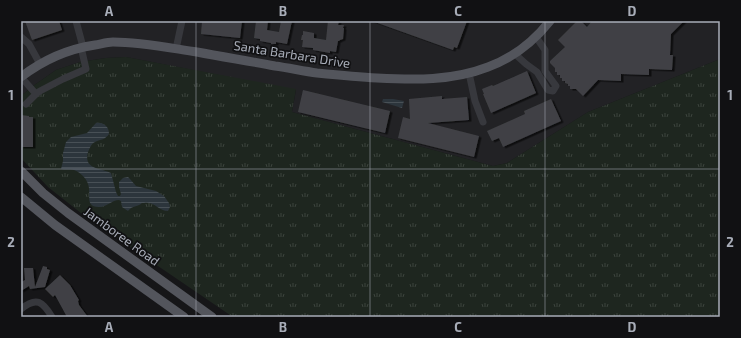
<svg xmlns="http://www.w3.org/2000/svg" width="741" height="338" viewBox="0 0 741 338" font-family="'Exo 2',sans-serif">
<defs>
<pattern id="grass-tufts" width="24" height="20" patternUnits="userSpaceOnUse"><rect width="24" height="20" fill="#1e261f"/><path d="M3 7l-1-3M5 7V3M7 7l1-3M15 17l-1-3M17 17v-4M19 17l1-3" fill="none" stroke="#3c433d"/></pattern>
<pattern id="water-rules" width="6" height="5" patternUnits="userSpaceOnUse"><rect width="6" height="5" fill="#2c353c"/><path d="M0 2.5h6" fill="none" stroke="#485056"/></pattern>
<filter id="shadow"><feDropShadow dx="2.5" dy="1.5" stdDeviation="0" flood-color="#0009"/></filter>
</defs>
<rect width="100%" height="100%" fill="#161618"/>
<path fill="#222225" d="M21,21H720V59L588,112L507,163L493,166L292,112L296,90L126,57L106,58L80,62L56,70L33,86L21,96Z"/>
<path fill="url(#grass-tufts)" d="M126,57L296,89L292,112L493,166L507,163L588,112L720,59V317H233L86,217L48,187L21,158V96L33,86L56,70L80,62L106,58Z"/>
<path fill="url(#water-rules)" d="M383,99H393L404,101L402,108L382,102Z
M96,123C103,122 109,126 109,134C105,140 101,139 95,142C91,144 90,148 88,152C83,170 101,168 111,173L116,192L118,196H120L121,194L119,187V182L123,178L128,177L130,179L136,186L156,191L164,196L169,203L170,207L168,211C159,211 154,201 144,203C139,203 144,203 139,205C134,207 131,207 128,211L122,207L121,201L119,200C112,200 107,207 99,207C86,207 90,197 89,188C88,180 82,173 74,170C70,169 65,170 61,169L63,161V153L66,142L71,137L87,133Z"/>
<path fill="#404145" filter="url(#shadow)" d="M25,21H59L62,30L32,40Z
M202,21H242L240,38L201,34Z
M256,21H268L267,30L279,32L281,21H292L287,44L276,42V44H271V43L260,41V39L254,38Z
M328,21H339L338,25H344L343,28H344L343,39L340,40L339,41H338L336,52L330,51V53L313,50V48L302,47L303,40H301L302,35H303V31L314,33V38L326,40Z
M372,21H467L457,48L454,47L453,50Z
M577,21H581L587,27L592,21H684L671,34L670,55H673L672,70L649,69V75L621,74V81L598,80L583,96L576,89H570V86H568V84L565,83V81H562V78H560V75H557V72H555V68L550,63V61L565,47L558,40Z
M527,71L536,93L491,113L483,94H484L482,89L492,85L493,86Z
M303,90L390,111L385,133L298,112Z
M442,96V99L467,97L469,120L428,123L479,136L474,157L398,138L403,117L410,119L409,99Z
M551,99L561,121L503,147L499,138L492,141L487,131L525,114L524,111Z
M21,115L29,116V117H33V147H21Z
M43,266L47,267V269L50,270L45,287L30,289L29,286L21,291V282L25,280L24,268H33L35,287Z
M60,275L70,285L79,300L78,301L79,305L88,317H67L55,295L53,297L45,289Z"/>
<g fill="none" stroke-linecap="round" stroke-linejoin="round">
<path stroke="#37383d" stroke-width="7" d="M76,21L83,47
M21,37L29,44L40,64
M176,49L182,21
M515,54L526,64L537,72L548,90L553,91L556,86L545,71V50L536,37
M469,73L475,101L483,122
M21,77L36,94
M26,104L36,94L40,91L63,79L86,69L81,47
M21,309C37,296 43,302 52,317"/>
<path stroke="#53555c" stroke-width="9" d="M21,77C43,60 68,49 95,45C101,44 107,42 113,42C141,42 170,48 197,52C223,57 249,61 275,66C289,68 303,71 317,73C337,75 357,77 377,78C414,80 452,81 488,67C513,58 534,41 550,21
M21,171L43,193L68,213L212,317
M21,197L55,225L184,317"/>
</g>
<path fill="none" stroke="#a8adb8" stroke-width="1" stroke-opacity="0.55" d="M196,21V317M370,21V317M545,21V317M21,169H720"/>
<g text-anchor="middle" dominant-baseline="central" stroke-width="3.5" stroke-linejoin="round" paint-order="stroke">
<g font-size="13" fill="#a8adb8" stroke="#111113">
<text transform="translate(292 54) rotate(9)">Santa Barbara Drive</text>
<text transform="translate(122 236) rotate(36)">Jamboree Road</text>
</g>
</g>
<rect width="741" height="338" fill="none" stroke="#111113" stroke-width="44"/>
<rect x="22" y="22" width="697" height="294" fill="none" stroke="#a8adb8" stroke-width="1.5"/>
<g font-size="13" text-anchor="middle" font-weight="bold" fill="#a8adb8">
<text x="109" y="16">A</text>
<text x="283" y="16">B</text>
<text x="458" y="16">C</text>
<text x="632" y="16">D</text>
<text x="11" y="100">1</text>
<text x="730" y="100">1</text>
<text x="11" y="247">2</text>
<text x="730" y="247">2</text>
<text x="109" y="332">A</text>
<text x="283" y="332">B</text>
<text x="458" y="332">C</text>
<text x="632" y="332">D</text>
</g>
</svg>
